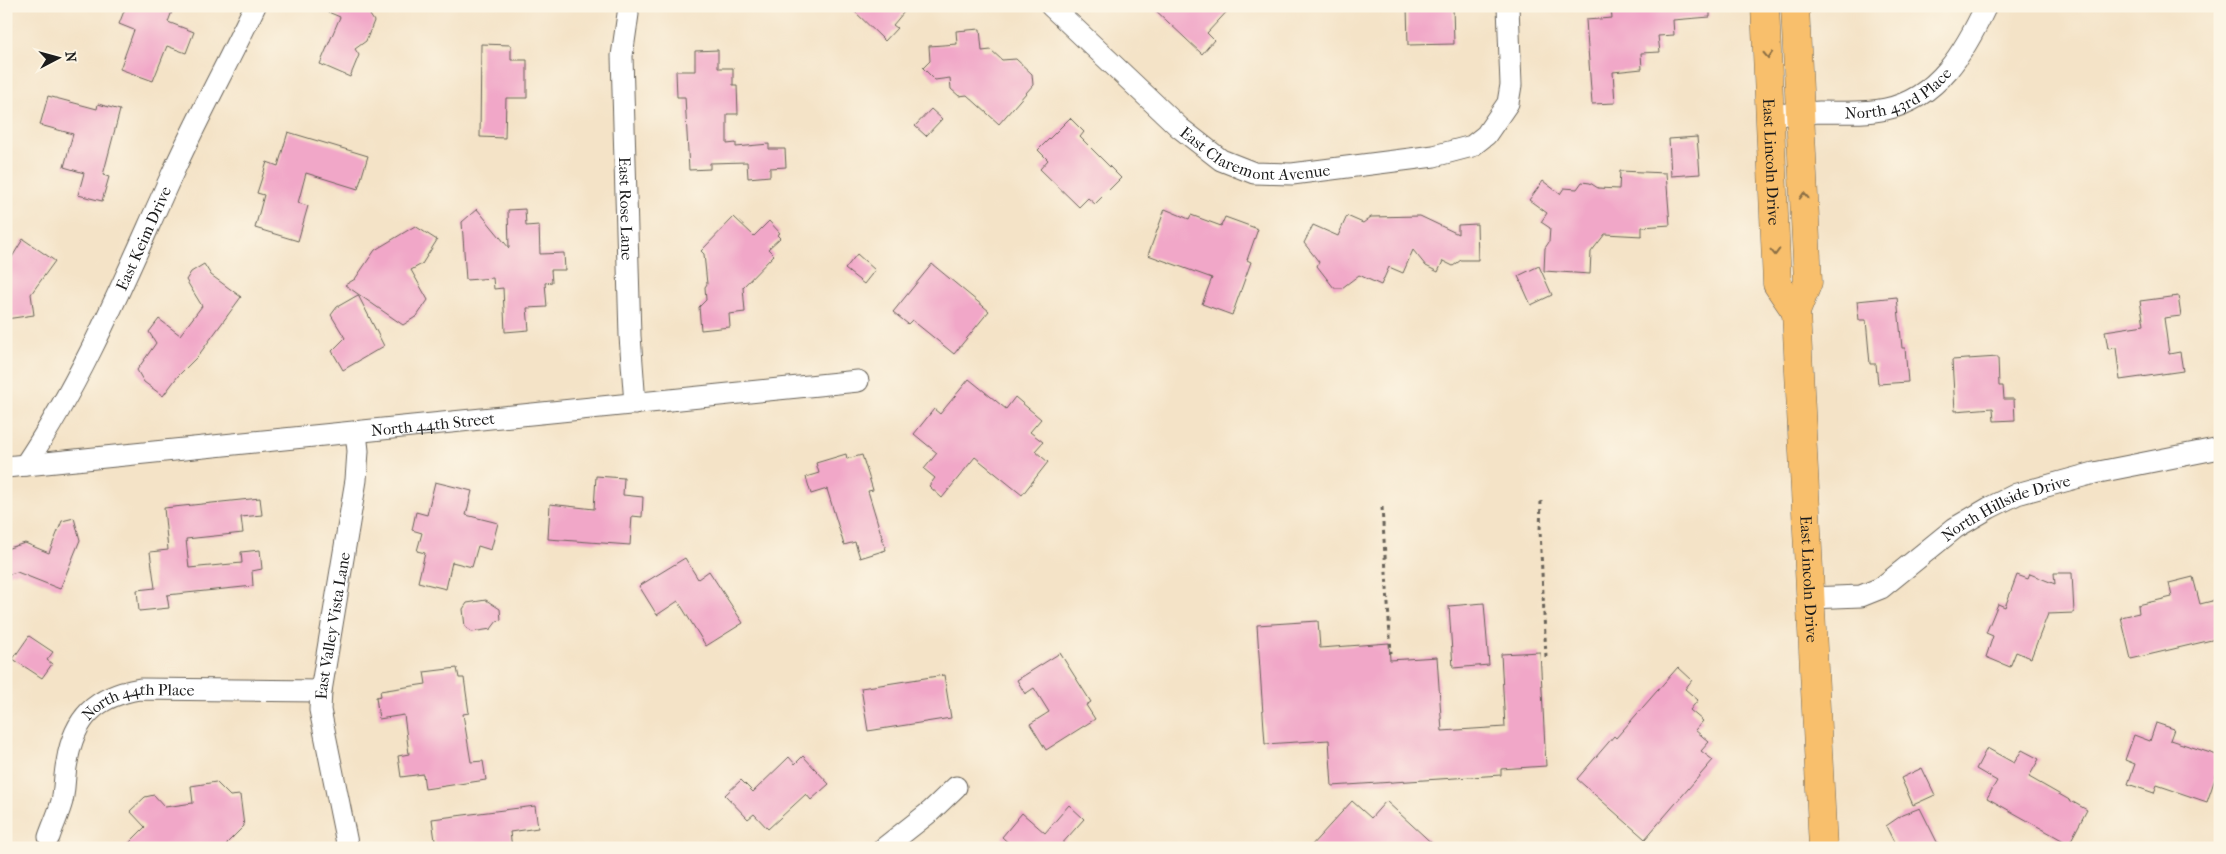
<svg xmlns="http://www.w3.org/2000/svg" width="2226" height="854" viewBox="0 0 2226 854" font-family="'IM FELL French Canon',serif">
<rect width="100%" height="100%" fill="#fcf5e5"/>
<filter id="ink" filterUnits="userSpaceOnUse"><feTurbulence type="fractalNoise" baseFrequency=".02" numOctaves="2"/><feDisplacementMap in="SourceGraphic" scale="10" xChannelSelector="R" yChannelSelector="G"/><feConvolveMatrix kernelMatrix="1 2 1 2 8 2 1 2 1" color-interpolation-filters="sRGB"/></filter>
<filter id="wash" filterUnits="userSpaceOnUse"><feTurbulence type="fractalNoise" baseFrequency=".0096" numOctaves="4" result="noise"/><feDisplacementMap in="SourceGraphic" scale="20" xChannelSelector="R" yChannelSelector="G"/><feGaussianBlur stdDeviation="1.12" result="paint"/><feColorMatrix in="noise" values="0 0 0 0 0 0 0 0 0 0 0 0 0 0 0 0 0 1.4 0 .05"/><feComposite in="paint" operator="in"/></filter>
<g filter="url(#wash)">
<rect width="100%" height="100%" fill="#f4e3c7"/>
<g id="blocks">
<path fill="#f1a7c8" d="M126,6H174L168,22L194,32L186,53L167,46L153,81L120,69L134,30L119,24Z
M314,6H373L370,15L374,21L366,41L355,49L359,55L350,77L320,64L340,17Z
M849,6H909L893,25L897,28L885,41Z
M1151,6H1232L1207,33L1214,40L1202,54Z
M1407,6H1453L1454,44L1408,45Z
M1642,6H1710V17L1673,20L1674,35L1658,36L1660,52L1641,53L1642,69L1613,72L1615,103L1592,104L1586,20L1612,18L1611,9Z
M980,29L982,51L991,50L1002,60L1016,59L1032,74L1033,85L999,124L967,95L959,96L951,89L950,78L935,80L923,68L930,61L929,46L957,44L956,31Z
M481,44L511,45V60H527V98H506L505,138L480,137Z
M718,50V68H733V85H737L738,114H727V144L736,143V147L769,144V149H785L786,167L770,168V176L748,178L747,162L710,163V169L689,170L685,97H677L676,71H695V51Z
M48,96L97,109L98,104L120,110L103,175L109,177L102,201L78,195L84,173L64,167L73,134L40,125Z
M931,109L942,119L926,136L915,126Z
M1070,118L1084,132L1080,137L1121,178L1095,204L1088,198L1079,207L1040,169L1048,160L1038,150Z
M288,132L368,156L358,189L306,173L298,203L308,206L298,241L255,228L264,195L257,193L267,162L278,166Z
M1697,137L1700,174L1671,176L1669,139Z
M1620,171L1666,173L1670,225L1642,227V236L1605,234L1591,252L1590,274L1544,271L1545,248L1549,242L1550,228L1541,222L1547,213L1529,200L1543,181L1560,194L1564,188L1577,189L1582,182L1590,183L1598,188L1619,189Z
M477,209L509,248L508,210L525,209L526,226L539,225L540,254L564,253L565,270H551L552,282L545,283L547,307L527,308L529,330L505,332L503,288L494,289L493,278L466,280L462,222Z
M1165,209L1189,219L1191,215L1221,226L1225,217L1258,229L1247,260L1251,262L1232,315L1202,304L1212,278L1148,255Z
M1347,216L1363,223L1371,217L1420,216L1458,234V225L1477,224L1478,260H1461L1453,266L1443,261L1438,272L1426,266L1413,250L1403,273L1389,267L1381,285L1359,275L1342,288H1334L1317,266L1319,262L1304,243L1313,225L1338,236Z
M734,217L754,236L769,221L780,233L777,235L780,238L768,249L774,255L743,287L745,312L729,314L730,327L701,330L699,307L706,300L705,287L707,284L704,254L701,251Z
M415,226L437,240L422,264L411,270L428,300L417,316L403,325L345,285L355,279L375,250Z
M23,239L55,261L31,294L34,315L6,319V267Z
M857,254L875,270L864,284L845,269Z
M204,264L211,275L241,297L198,356L178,376L163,396L144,382L137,370L156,343L149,332L159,319L180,335L202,306L186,280L191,272Z
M932,264L989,311L954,354L912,320L908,324L893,312Z
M1539,266L1552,295L1531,305L1518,276Z
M358,295L384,346L343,370L332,351L345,338L331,315L337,307Z
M2178,296L2181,316L2164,318L2169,354L2180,352L2183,371L2120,380L2116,348L2108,349L2105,331L2144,325L2140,301Z
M1897,297L1902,348H1905L1908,382L1878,384L1876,364H1870L1866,320H1859L1857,301Z
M1998,357L1999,386H2003L2004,399H2014L2015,420L1994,421L1993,408L1955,411L1952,360Z
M969,379L1006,409L1015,397L1041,419L1030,432L1043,442L1035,451L1048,462L1022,495L975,457L942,498L929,486L935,478L924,469L937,453L914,434L934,409L940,414Z
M846,454L847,459L862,455L873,490L868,491L886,550L860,558L855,542L844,545L827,489L811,494L806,477L819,473L816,463Z
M596,476L624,478L623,495L643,497L642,517L632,516L630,545L548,539L550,504L594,509Z
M435,482L472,491L466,515L498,523L491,550L478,546L472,567L452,562L446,589L418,582L425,553L417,551L422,533L412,530L416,512L427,515Z
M260,498L262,515L241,517L243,533L186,539L189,568L242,563L241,552L260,550L262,569L252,571L253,586L167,595L169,608L139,611L137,590L155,588L150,552L168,550L164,508Z
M74,518L80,540L60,589L17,572L6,575V549L25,543L49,553L62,521Z
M685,558L698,579L709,571L743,623L706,646L678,601L657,615L639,586Z
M2054,573H2072L2074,613L2048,614L2031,658L2016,652L2010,667L1986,657L1993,636L1986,633L1998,604L2005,607L2017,575L2028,579L2030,574L2055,584Z
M2193,577L2200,604L2220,599V638L2131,659L2121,617L2139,613L2138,605L2172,597L2169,583Z
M486,600L500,609L501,620L497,621L491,629L472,632L465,627L463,609L467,603Z
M1484,603L1489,665L1453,668L1449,606Z
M1318,621L1320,648L1389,643L1390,660L1437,657L1442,731L1505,727L1501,654L1540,652L1546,766L1501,769V775L1332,786L1329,740L1265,744L1257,625Z
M29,636L53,652L47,660L52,664L42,678L13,659Z
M1060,653L1091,702L1086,705L1095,719L1046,750L1030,724L1049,712L1034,688L1025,694L1017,680Z
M1678,667L1692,680L1685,689L1698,700L1690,710L1703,721L1695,730L1709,742L1701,751L1713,760L1645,839L1577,779L1614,736L1616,738Z
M457,668L459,678H464L469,713L463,714L471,762L483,761L486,780L425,789L423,774L401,777L398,756L409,754L404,715L379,719L376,697L381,696L380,691L426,684L424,672Z
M944,675L951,718L868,731L861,688Z
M2156,723L2174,729L2170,740L2220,756V764L2207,802L2157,785L2154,793L2128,784L2135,764L2125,760L2134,735L2150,741Z
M1987,748L2014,763L2022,750L2039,759L2029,777L2087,810L2069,844L1987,798L1997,781L1976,769Z
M803,756L829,784L811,800L806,794L768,829L754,814L748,819L725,795L741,780L753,792L789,757L795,764Z
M1922,768L1935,795L1913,805L1901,778Z
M216,782L230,796L240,795L244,826L227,843V848H124L145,827L130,811L145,797L154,795L165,807L193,803L191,786Z
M1352,801L1371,818L1386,801L1437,848H1309Z
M1069,805L1084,819L1060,846L1062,848H1014L1002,837L1022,813L1045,833Z
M535,806L538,828L510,832L512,848H436L432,819Z
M1920,808L1940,848H1897L1886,826L1902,815Z"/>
</g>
</g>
<g filter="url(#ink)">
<use href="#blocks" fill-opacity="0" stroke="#686258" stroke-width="1"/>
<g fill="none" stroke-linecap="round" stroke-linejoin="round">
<g stroke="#686258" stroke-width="23">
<g id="minor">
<path id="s1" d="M1051,6L1180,128L1221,160L1254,173L1292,174L1434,156L1472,146L1486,135L1508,103L1511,85L1508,6"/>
<path id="s2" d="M628,14L622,56L630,336L635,404"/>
<path id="s3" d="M1771,115C1787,114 1804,113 1820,112C1842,112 1864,114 1886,109C1938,98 1965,51 1986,6"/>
<path id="s4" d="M25,465C87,373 128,270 174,170C199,115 229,61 255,6"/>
<path id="s5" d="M6,467L858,381"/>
<path id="s6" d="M1809,598L1861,596L1881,588L1955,528L1989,508L2017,494L2094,473L2220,448"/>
<path id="s7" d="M49,837C53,825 59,813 62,801C65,788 64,775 67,762C74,718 96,696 140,689L321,691"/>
<path id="s8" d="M348,848L320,710L321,691L356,480L358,451L356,432"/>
<path d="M884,848L931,811L956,787"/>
</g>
</g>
<g stroke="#686258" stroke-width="29">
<g id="major">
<path id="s9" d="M1765,6L1777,284L1796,312"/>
<path id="s10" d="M1795,6L1808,282L1796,312L1823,848"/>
</g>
</g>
<path stroke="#686258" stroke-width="3" stroke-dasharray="4 4" stroke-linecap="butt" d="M1541,501L1540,530L1546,657
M1382,507L1391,653"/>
<use href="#minor" stroke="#fff" stroke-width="21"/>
<use href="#major" stroke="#f8bf6c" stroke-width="28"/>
</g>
<defs><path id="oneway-chevron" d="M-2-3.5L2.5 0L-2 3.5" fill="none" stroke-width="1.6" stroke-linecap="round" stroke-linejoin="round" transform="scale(1.25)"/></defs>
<g stroke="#8a6e44">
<use href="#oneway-chevron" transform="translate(1768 55) rotate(87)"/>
<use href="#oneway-chevron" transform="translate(1804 196) rotate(-93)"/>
<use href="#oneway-chevron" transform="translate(1775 252) rotate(88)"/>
</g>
</g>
<g text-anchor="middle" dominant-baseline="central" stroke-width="4.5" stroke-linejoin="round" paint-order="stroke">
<g font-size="16" fill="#1c1c1c" stroke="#fcf5e5">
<text stroke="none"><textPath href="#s3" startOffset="132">North 43rd Place</textPath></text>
<text stroke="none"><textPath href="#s1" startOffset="261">East Claremont Avenue</textPath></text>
<text stroke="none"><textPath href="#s9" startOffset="156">East Lincoln Drive</textPath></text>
<text stroke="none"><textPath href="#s2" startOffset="195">East Rose Lane</textPath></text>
<text stroke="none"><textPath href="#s4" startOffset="256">East Keim Drive</textPath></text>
<text stroke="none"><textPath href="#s5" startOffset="429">North 44th Street</textPath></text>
<text stroke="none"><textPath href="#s6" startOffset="224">North Hillside Drive</textPath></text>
<text stroke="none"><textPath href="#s10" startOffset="576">East Lincoln Drive</textPath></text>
<text stroke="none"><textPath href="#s8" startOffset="226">East Valley Vista Lane</textPath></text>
<text stroke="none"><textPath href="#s7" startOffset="185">North 44th Place</textPath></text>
</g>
</g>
<rect width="2226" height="854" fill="none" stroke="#fcf5e5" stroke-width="25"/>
<g transform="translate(58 58) rotate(84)" stroke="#fcf5e5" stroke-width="4" paint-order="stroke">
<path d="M0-4L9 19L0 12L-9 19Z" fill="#1c1c1c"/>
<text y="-8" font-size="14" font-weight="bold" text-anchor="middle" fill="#1c1c1c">N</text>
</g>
</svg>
